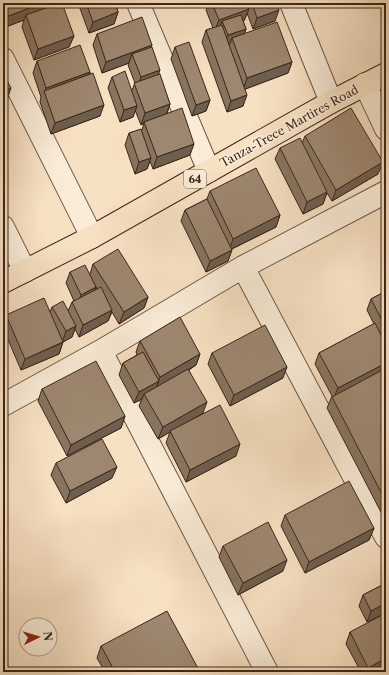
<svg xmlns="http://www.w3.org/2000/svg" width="389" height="675" viewBox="0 0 389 675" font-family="'Libre Caslon Text',serif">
<rect width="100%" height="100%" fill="#f7e1c3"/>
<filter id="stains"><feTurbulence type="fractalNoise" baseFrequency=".005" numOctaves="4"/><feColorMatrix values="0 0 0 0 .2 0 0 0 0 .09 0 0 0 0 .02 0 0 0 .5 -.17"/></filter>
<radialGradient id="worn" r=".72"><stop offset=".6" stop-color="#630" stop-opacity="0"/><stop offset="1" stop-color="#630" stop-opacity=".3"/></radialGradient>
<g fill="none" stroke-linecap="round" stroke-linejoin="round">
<g stroke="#6b5542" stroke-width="24">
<path id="street" d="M138,3L209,171
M291,3L331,102
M3,59L92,237
M365,84L386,129
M3,227L25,271
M243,267L386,537
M101,351L267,672
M3,405L101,351L243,267L386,192"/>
</g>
<g stroke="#3c2617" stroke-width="24">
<path id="primary" d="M3,282L92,237L331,102L386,74"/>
</g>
<use href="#street" stroke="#faecd8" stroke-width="22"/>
<use href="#primary" stroke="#f7e1c3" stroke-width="22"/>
</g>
<path fill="#877460" stroke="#3c2617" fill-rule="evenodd" d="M3,3L48,8L74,36L69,47L34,60L22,27L24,20L3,28Z
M78,3H115L118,12L114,24L89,33Z
M205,3H276L275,21L253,29L247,13L244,21H243L246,29L244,34L292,62L288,73L245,89L243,106L227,112L202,42L206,30L213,28L206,10L209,4L206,5Z
M97,34L152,45L151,47L159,74L170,104L167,114L190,155L153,169L150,161L147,169L135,174L125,145L129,133L142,130L144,123L141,125L135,110L133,117L120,122L108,88L112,77L132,90L135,83L128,65L129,63L102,73L93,45Z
M175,47L210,100L206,111L192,116L171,59Z
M37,61L90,72V74L100,116L51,134L40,102L41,97L33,73Z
M386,86V106L382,98Z
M305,136L378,174L332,201L327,193L323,204L303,214L275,159L280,148L302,143Z
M210,191L280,215L276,227L232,249L228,261L206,272L181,221L185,210L207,199Z
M93,264L148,297L144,308L119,324L112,312L108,321L79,337L75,329L72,337L63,342L59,354L21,370L3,328V324L6,315L50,312L52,307L68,311L72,302L74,301L66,283L70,272L90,274ZM95,285L97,289L95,290Z
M386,291V515L383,516L327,408L332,396L315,364L319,353L374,324L367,310L371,299Z
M140,341L200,354L196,365L189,370L203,413L191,420L236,456L186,482L166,443L170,432L158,439L139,406L142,399L134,403L119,375L123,363L137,355L136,352Z
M212,353L283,378L230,406L208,364Z
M42,389L125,416L121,428L67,456L38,401Z
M56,463L112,478L66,503L51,475Z
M285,515L374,528L369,540L305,573L281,526Z
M223,546L283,571L238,595L219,557Z
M386,583V613L367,622L359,606L363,595Z
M350,632L386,672H361L346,644Z
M101,646L200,672H105L97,658Z"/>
<path fill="#6e5e4e" stroke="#3c2617" d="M43,3H49L46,12L26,15L24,20L3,28V18Z
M249,9L244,21L225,28L222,21L219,30L214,32L219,20Z
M279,10L275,21L253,29L257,18Z
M118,12L114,24L89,33L93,22Z
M246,29L242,40L232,38L230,44L223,46L228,35Z
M74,36L69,47L34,60L38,49Z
M152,45L148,56L132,54L129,63L102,73L106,62Z
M292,62L288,73L243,90L247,78Z
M160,70L156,81L137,89L141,77Z
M90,72L86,84L45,93L46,88Z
M11,88L7,100L3,102V92Z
M247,95L243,106L227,112L231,101Z
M210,100L206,111L192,116L196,105Z
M170,104L166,115L144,122V123L141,125L145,113Z
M104,105L100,116L51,134L55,123Z
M137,106L133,117L120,122L124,110Z
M194,144L190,155L153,169L157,157Z
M151,158L147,169L135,174L139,162Z
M383,162L378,174L332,201L336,190Z
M327,192L323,204L303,214L307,202Z
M280,215L276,227L229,250L233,239Z
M232,250L228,261L206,272L210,261Z
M96,287L92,299L77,306L81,295Z
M148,297L144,308L119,324L124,312Z
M112,310L108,321L79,337L83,325Z
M76,326L72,337L63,342L59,354L21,370L25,359L62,343L66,331Z
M200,354L196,365L156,389L160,377Z
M386,363V372L333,399L338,388Z
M287,367L283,378L230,406L234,395Z
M159,381L154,393L144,394L142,399L134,403L139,392Z
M207,402L203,413L171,432L170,431V432L158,439L163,427Z
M125,416L121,428L67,456L71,445Z
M240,444L236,456L186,482L190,470Z
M117,467L112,478L66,503L70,491Z
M386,509V515L383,516Z
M374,528L369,540L305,573L309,562Z
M287,560L283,571L238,595L243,583Z
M386,603V613L367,622L371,611Z
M386,658V668L378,672H367L368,668Z"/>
<path fill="#9d8770" stroke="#3c2617" d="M3,3H43L3,18Z
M60,3H62L74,36L38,49L26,15Z
M86,3H115L118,12L93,22Z
M212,3H246L249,9L219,20Z
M252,3H276L279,10L257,18Z
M241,15L246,29L228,35L222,21Z
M142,17L152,45L106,62L97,34Z
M277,22L292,62L247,78L232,38Z
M222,25L247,95L231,101L206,30Z
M189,42L210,100L196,105L175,47Z
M80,45L90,72L46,88L37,61Z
M152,47L160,70L141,77L132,54Z
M125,71L137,106L124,110L112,77Z
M3,73L11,88L3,92Z
M93,73L104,105L55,123L44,91Z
M160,74L170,104L145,113L134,83Z
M182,108L194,144L157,157L144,122Z
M351,108L383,162L336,190L305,136Z
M141,129L151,158L139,162L129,133Z
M300,138L327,192L307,202L280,148Z
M256,168L280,215L233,239L210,191Z
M207,199L232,250L210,261L185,210Z
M118,249L148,297L124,312L93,264Z
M85,265L96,287L81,295L70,272Z
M101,287L112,310L83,325L72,302Z
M386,291V328L371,299Z
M44,298L63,342L25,359L6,315Z
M63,301L76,326L66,331L52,307Z
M180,317L200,354L160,377L140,341Z
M375,323L386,345V363L338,388L319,353Z
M265,325L287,367L234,395L212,353Z
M143,352L159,381L139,392L123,363Z
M96,361L125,416L71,445L42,389Z
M386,368V502L332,397Z
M188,369L207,402L163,427L144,394Z
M220,405L240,444L190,470L170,431Z
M102,439L117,467L70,491L56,463Z
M349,481L374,528L309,562L285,515Z
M268,522L287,560L243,583L223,546Z
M386,583V603L371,611L363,595Z
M167,611L200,672H115L101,646Z
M386,613V658L368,668L350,632Z
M386,667V672H376Z"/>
<g text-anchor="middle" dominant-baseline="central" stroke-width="3" stroke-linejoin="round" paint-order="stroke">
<rect fill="#faecd8" stroke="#756151" stroke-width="1" x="184" y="170" width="22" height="18" rx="3"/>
<g font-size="11" font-weight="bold" fill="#3c2617">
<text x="195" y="179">64</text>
</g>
<g font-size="12" fill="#3c2617" stroke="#faecd8">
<text transform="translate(289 126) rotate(-29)">Tanza-Trece Martires Road</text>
</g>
</g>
<rect width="389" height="675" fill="none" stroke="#f7e1c3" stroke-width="16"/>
<rect x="4" y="4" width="381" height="667" fill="none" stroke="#3c2617" stroke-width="2"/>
<rect x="8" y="8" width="373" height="659" fill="none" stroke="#3c2617"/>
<g transform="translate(38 637) rotate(85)"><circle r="19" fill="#faecd8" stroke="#ae9d8b"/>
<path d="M0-3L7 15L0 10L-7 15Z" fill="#8f2418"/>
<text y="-6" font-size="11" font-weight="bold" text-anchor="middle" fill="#3c2617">N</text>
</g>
<rect width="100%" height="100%" filter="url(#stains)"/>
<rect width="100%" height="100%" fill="url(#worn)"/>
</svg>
